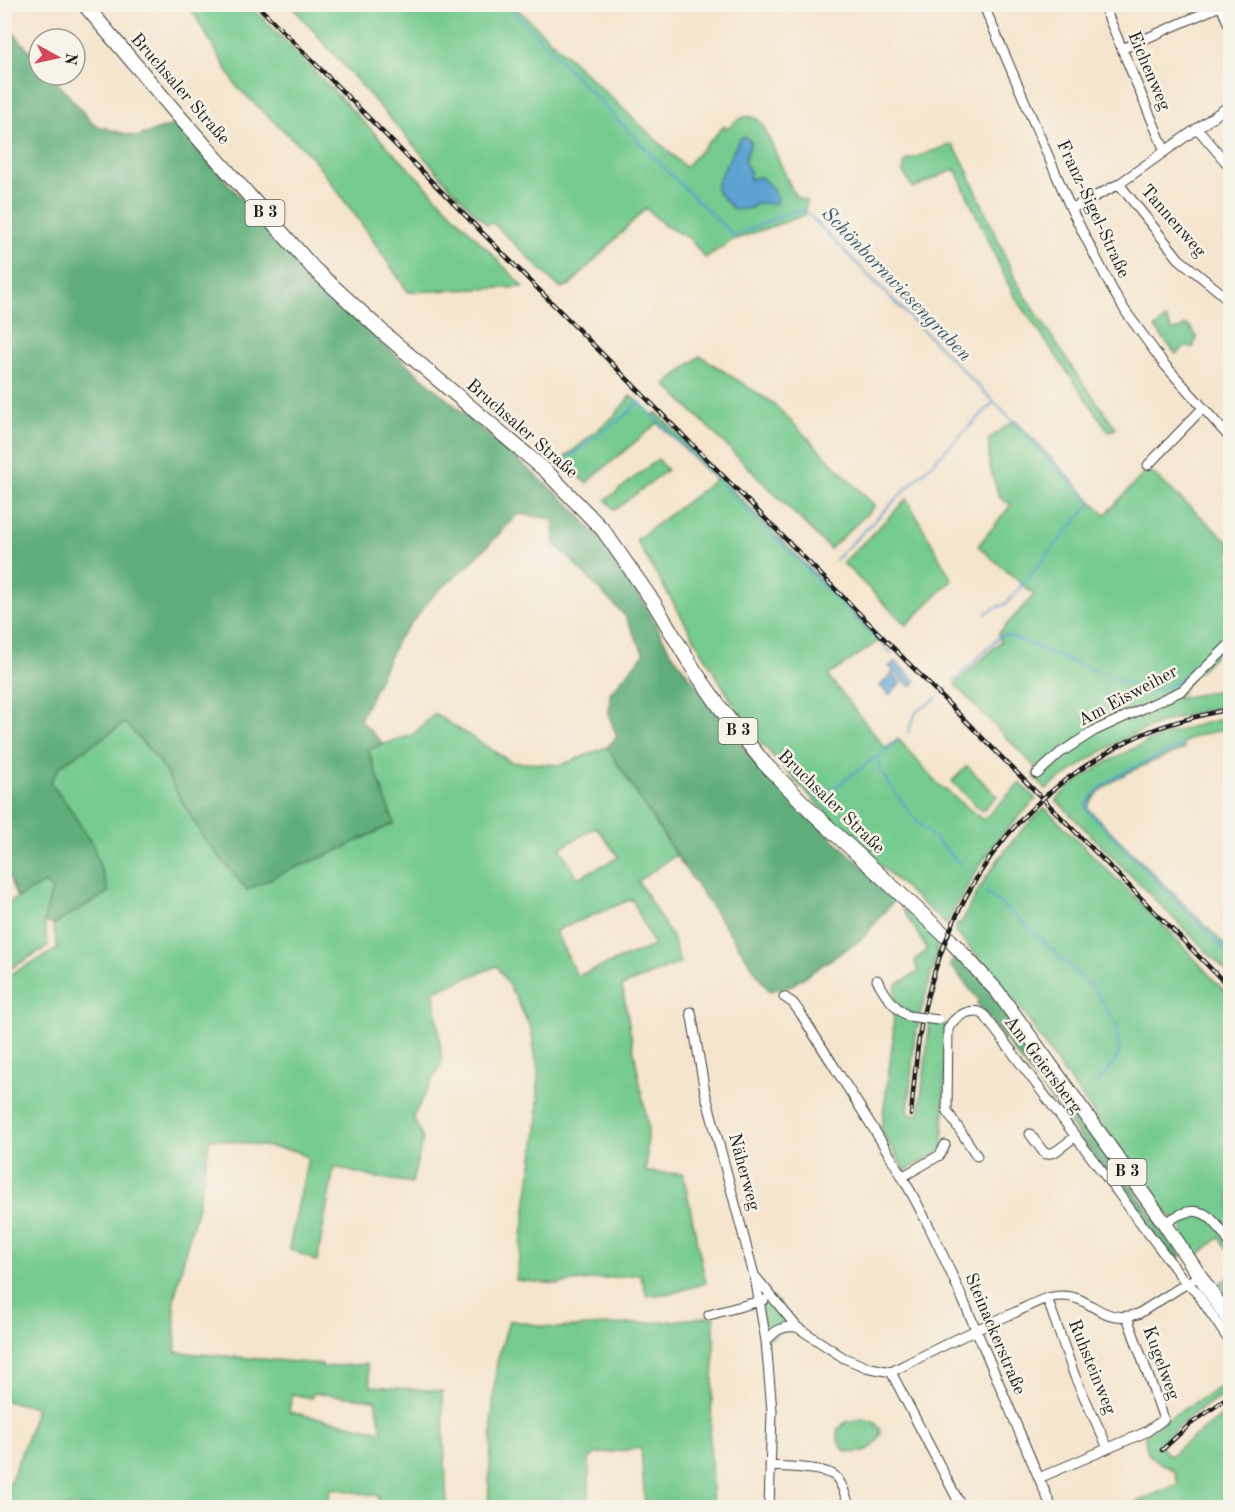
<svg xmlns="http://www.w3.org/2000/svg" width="1235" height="1512" viewBox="0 0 1235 1512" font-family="'Old Standard TT',serif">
<rect width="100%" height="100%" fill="#f7f3e8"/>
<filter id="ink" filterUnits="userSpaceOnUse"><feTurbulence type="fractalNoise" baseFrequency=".0167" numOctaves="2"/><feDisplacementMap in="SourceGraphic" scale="12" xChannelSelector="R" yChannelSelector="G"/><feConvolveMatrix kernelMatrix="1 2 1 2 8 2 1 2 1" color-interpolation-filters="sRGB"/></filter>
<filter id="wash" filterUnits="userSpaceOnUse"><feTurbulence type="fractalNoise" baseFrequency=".008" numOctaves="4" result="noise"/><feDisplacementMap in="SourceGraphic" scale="24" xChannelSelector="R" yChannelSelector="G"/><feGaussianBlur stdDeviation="1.35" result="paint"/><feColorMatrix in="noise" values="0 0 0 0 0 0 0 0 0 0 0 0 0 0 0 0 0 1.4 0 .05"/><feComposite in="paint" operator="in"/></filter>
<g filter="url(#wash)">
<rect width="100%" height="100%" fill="#f5e5ce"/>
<path fill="#74ca8f" stroke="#487356" stroke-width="1.5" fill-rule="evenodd" d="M187,5H250L524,287L408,292L361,223L312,157L237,87L196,17Z
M291,5H513L685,167L724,126L727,129C738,118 749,111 762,123L793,192L797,197L806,201L805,215L733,240L705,258L689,238L665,226L646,208L570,285L560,288L493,223L487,225L452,189ZM739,141L751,142L744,162L759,203L750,208L717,183Z
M952,144L963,161L1017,283L1077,375L1116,428L1109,432L1013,294L955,169L913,188L903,172L905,161Z
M1166,319L1172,330H1179L1185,325L1189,326L1197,337L1193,347H1186L1176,354L1155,328Z
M700,356L773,403L875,506L830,549L665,384Z
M630,396L636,399L653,415L657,413L880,640L828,676L883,745L886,748L898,739L938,784L983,820L1020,783L1036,799L999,838L980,865L946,924C871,860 800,789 736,714L735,707L636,540L714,481V478L658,423L586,483L562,460L615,415Z
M1015,420L1105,515L1148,469L1230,543V640L1190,680L1176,699L1230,688V705C1200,712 1170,718 1141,731C1107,746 1076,768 1046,789L1035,779V767L955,685L1001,641L998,634L1034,595L978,546L1011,505L999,497L989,464V439Z
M658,459L667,470L615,510L606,500Z
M907,499L952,580L906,625L843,563Z
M435,714L511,762L561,765L607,747L676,855L638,881L673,939L680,963L622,986L648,1127L646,1172L683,1174L706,1283L672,1293L647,1296L640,1274L556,1284L516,1280L538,1122V1073L531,1029L514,994L497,966L434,991L442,1062L413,1117L423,1139L412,1183L373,1177L334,1167L317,1262L289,1248L308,1158L296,1151L210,1138L197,1210L186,1249L174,1300L176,1352L322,1364V1367L367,1364L371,1386L442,1391L447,1507H377L379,1496L331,1488L327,1507H295L276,1502L274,1508L5,1507V1495L29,1433L36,1407L5,1401L4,1208L10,1184L5,1182V977L58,949L53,925L108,892L93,846L71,810L50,782L61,765L125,723L159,761L169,774L183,804L247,890L282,873L335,852L394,823L368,749L412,735ZM596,827L619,857L578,878L560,848ZM632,899L654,946L577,976L555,931ZM313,1393L375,1400L382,1431L289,1412L292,1394L312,1398Z
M1230,717V728L1196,736L1183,743L1184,749C1160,759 1094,781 1088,809L1230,950V975L1056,800C1062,795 1065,790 1072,785C1125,747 1168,731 1230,717Z
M967,766L997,796L982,811L952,781Z
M1045,808L1168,930L1230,997V1255L1220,1237L1196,1257L1183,1237L1181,1225L1164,1210L1057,1063L1020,1007L955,931L957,924L960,925C982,880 1007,841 1045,808Z
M45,883L52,889L44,922L48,946L5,972L4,905Z
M896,898L939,937L936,949L938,950L920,1016L909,1014L894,1002L896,985L918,972L915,961L927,949Z
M894,1009L919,1020L914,1042L908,1114L919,1115L930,1022L946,1025L943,1145L941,1151L905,1171L881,1130L893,1040Z
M774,1297L797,1327L788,1326L766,1341L760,1301Z
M714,1316V1361L710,1441L713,1507H645L641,1448L596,1454L589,1459V1507L488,1508L493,1402L497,1362L509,1320L554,1328L664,1322Z
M1230,1381V1391C1203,1405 1180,1422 1160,1446L1169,1455H1172L1180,1447L1230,1410V1507L1123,1508L1178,1484L1175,1472C1157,1458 1146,1464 1145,1435L1164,1421Z
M861,1419C871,1420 876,1422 881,1431C877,1449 863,1455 845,1451L839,1443L837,1430L846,1422Z"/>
<path fill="#5fae7a" stroke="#3e654b" stroke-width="1.5" d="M4,22L39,62V75H51L94,125L136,137L176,124L322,291L572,507L615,557L643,601L670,651L764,774L896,898L862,939L789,987L769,991L676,855L607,747L617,737L609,716L610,693L644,654L625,616L555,544L553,519L518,514L469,565L435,594L398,639L360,720L383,744L368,750L394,823L335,852L282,873L247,890L203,837L159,761L125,723L61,765L50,782L71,810L93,846L109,892L53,925L44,922L52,889L45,883L17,898L4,864Z
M957,952L985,981L1181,1256L1174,1261L977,1003L979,1000L950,965Z
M1230,1276V1310L1215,1287Z"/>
<path fill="#5ca3d2" stroke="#3c6077" stroke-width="1.5" d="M744,136L751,142L744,162L750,171V179L761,177L771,187L778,199L776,204L759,203L750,208L734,210L716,190L717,183L739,140Z
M895,661L916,681L910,687L889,667Z
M892,673L901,683L889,695L880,686Z"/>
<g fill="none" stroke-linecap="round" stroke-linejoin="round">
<path stroke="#5ca3d2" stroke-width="2" d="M506,4L671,175L734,236L795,210L805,211L994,402L1091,503L1007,603L986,613
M570,456L627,414L638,401L892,654
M835,560L994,402
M955,681L1000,636L1006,635L1149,692L1173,684L1193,668L1230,628
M945,690L947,688
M908,732L916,712L937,698
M1182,746C1158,756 1089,782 1086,809L1230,955
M879,755V770L889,784L915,819L960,864
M812,794H814
M819,799L899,740
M986,892L1023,922L1095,990L1117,1026L1119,1055L1110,1069L1098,1082"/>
</g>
</g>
<g filter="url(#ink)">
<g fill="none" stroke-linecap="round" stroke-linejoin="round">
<g stroke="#3d3a37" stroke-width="11">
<path id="minor" d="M983,4L1071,209L1112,289L1126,312L1164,364L1230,438
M1103,4L1165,151
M1220,4L1230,27
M1122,49L1220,6
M1198,129L1230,167
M1119,184L1179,259L1221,293L1230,304
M1071,209L1119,184L1230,105
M1148,465L1203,408
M1037,774L1060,753L1094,731L1183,690L1230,644
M877,980C885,994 893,1007 908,1016
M784,997L793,1003L801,1014C848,1090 900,1164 938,1245C979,1331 1013,1420 1052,1508
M691,1012L705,1092L754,1275L797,1327
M1030,1134L1045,1154L1055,1152L1076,1136
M977,1156L947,1111L948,1029C953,1018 969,1007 981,1013C984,1014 986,1017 988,1020L1186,1283L1195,1290L1230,1342
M902,1177L940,1155L945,1145
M1165,1224C1197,1198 1213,1215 1230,1244
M755,1277L766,1341L772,1411L769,1508
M1047,1298L1075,1377L1108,1448
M709,1315L764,1300
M766,1341C775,1331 782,1325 797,1327L844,1358L866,1367L891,1372L962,1508
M891,1372C932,1351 973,1330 1016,1312C1031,1305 1047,1295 1064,1296C1092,1297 1101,1325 1138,1314L1200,1275
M770,1466C784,1467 827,1467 836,1477C843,1484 846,1498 850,1508
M1039,1478L1146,1432L1164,1419L1127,1317"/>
</g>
<g stroke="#3d3a37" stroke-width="16">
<path id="primary" d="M84,4L177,114L314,269L388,337L546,471L603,530L654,603L694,670L724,713L764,763L812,812L950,940L997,991L1165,1224L1230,1321"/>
</g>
<use href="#minor" stroke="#fff" stroke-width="9"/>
<use href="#primary" stroke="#fff" stroke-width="14"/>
<g stroke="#1c1c1c" stroke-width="4.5">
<path id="rail" d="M256,4L1230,988
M911,1115C915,1075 917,1036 927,998C952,902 1000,822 1084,767C1103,755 1123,742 1143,734C1171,722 1201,715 1230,709
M1162,1450L1188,1426L1230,1396"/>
</g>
<use href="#rail" stroke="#f7f3e8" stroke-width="2" stroke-dasharray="7" stroke-linecap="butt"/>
<g stroke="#3d3a37" stroke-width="11" stroke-linecap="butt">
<path id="minor-bridge" d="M908,1016L938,1020"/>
</g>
<use href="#minor-bridge" stroke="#fff" stroke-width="9"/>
</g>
</g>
<g text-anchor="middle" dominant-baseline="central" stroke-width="5" stroke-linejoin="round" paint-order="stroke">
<g fill="#f7f3e8" stroke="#5e5c59" stroke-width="1.5">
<rect x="245.5" y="200" width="39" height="26" rx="4.5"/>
<rect x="718.5" y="718" width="39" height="26" rx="4.5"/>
<rect x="1107.5" y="1159" width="39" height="26" rx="4.5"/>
</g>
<g font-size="16" font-weight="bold" fill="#1c1c1c">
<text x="265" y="213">B 3</text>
<text x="738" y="731">B 3</text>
<text x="1127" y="1172">B 3</text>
</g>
<g font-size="18" fill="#1c1c1c" stroke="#f7f3e8">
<text transform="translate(1149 71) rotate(67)">Eichenweg</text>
<text transform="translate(180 89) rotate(49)">Bruchsaler Straße</text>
<text transform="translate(1093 209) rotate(65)">Franz-Sigel-Straße</text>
<text transform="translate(1173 221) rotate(49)">Tannenweg</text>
<text transform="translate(522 429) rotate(41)">Bruchsaler Straße</text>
<text transform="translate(1128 696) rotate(-28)">Am Eisweiher</text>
<text transform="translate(831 802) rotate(44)">Bruchsaler Straße</text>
<text transform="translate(1043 1065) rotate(53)">Am Geiersberg</text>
<text transform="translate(744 1172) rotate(75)">Näherweg</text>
<text transform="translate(995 1334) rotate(67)">Steinackerstraße</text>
<text transform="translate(1161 1363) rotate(70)">Kugelweg</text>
<text transform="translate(1092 1367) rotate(68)">Ruhsteinweg</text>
</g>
<g font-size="20" font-style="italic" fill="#39596e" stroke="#f7f3e8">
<text transform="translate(896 285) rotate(46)">Schönbornwiesengraben</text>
</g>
</g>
<rect width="1235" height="1512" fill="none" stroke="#f7f3e8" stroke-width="24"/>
<g transform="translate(57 57) rotate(98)"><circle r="28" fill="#f7f3e8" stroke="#9f9d96" stroke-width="1.5"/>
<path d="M0-4.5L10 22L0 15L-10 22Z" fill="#d1495b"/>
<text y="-9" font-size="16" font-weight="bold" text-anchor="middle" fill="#1c1c1c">N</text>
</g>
</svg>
